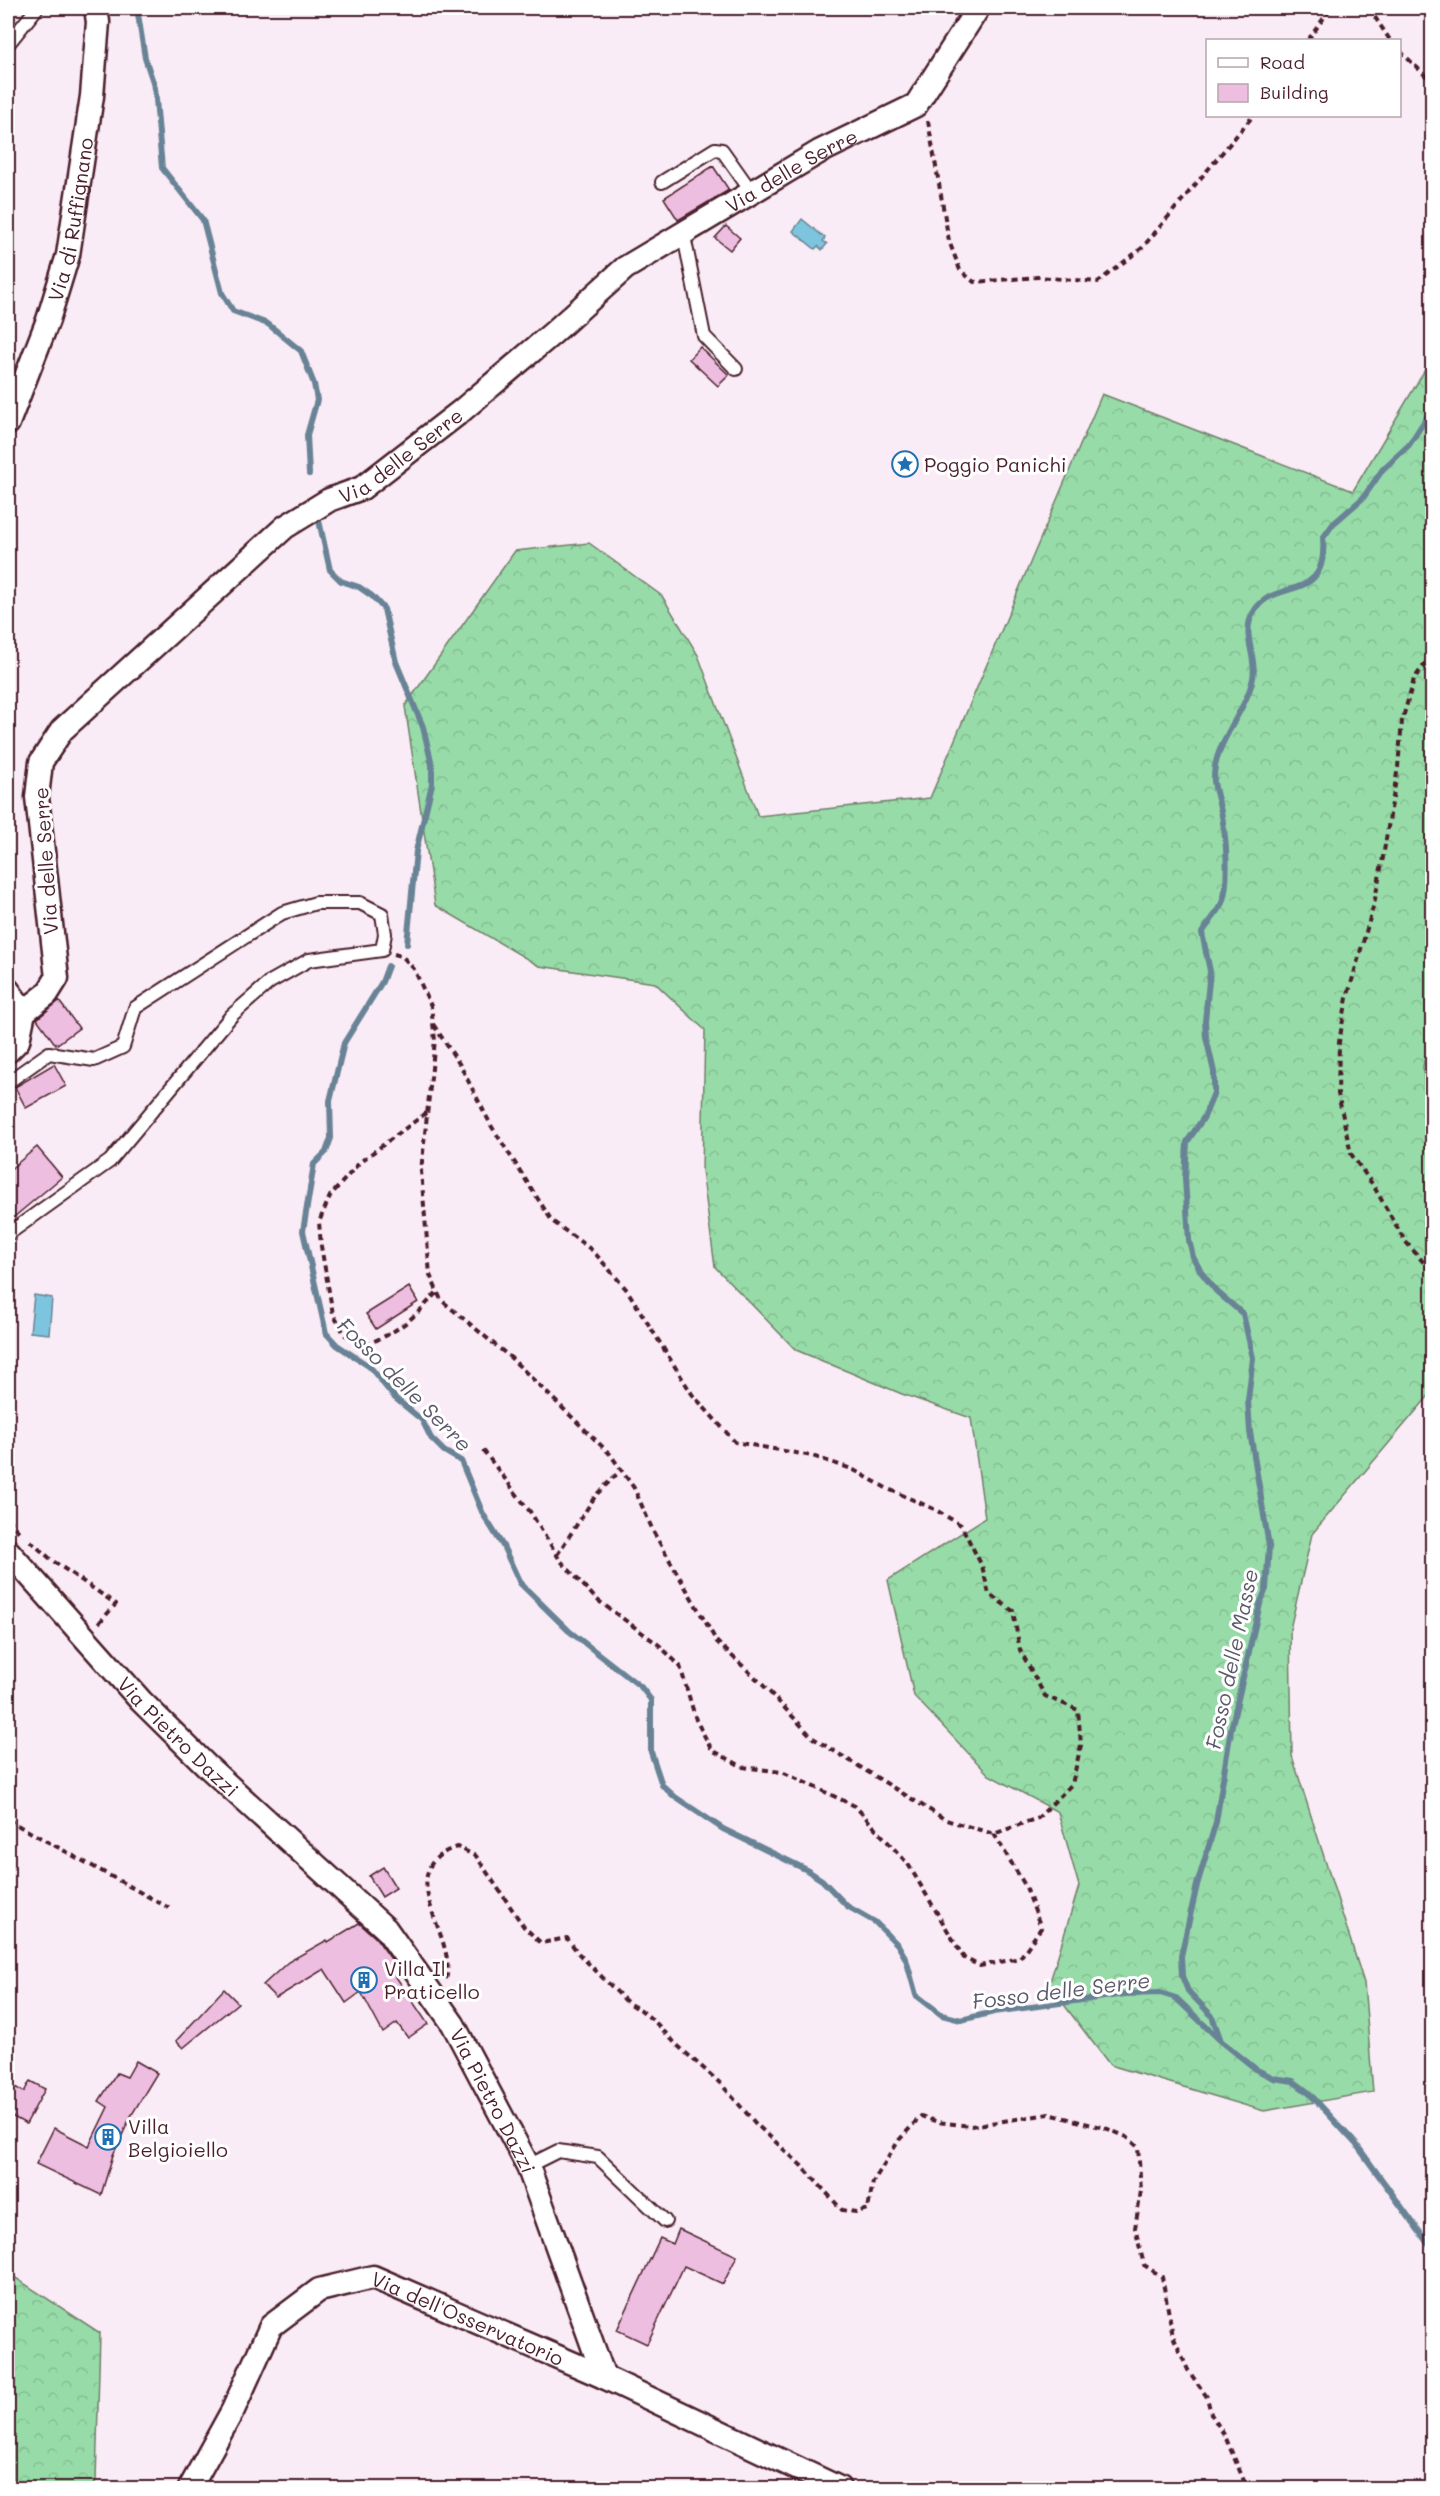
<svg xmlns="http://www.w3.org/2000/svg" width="1440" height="2496" viewBox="0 0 1440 2496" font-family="Mali,sans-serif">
<defs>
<pattern id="forest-crowns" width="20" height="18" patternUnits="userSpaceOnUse" patternTransform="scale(1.5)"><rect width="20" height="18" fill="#97dca8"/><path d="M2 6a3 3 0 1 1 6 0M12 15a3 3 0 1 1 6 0" fill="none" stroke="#84bc91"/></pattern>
</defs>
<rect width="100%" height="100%" fill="#faecf6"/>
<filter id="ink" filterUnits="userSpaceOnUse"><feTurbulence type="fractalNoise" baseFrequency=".0167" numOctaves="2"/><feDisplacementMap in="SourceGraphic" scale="12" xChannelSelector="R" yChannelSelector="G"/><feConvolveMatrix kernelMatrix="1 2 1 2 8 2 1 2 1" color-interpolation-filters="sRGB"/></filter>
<g filter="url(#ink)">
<path fill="url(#forest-crowns)" stroke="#707e6a" stroke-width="1.5" d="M1432,358V1034L1423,1066L1432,1187V1392L1312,1534L1290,1629L1292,1756L1364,1983L1373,2092L1264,2111L1110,2065L1049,1985L1079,1886L1058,1812L989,1775L914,1696L888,1580L985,1518L971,1418L902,1394L796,1350L715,1267L702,1170L705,1030L655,983L539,966L435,905L405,706L515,551L589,543L662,596L698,655L758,816L930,798L1102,394L1353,491Z
M8,2273L100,2333L96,2481L90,2488H8Z"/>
<path fill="#7dc5de" stroke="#698396" stroke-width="1.5" d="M802,219L825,238L823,241L827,244L822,250L818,246L815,249L793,231Z
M34,1295L52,1298L49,1334L30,1332Z"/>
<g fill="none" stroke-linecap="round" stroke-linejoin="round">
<path stroke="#698396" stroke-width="6" d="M137,8L145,58L155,88L162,168L203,220L222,293L233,311L268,324L301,351L314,384L317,400L307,435L309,474
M318,516L330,570L341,581L359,587L372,596L384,609L396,662L423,727L432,765V784L416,851L407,944
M388,966L382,982L344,1043L330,1101L331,1138L326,1152L314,1164L303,1231L326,1333L337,1345L370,1367L395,1398L422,1420L431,1438L444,1451L461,1461L483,1514L503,1546L520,1583L569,1631L641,1687L651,1700V1752L662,1785L675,1797L723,1829L805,1869L822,1880L847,1906L875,1922L898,1945L906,1959L916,1995L942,2015L961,2020L994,2012L1126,1994L1160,1993L1176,1998L1221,2041L1257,2070L1274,2078L1293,2081L1309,2093L1356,2144L1432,2249
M1220,2038L1212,2016L1188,1991L1182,1976L1181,1956L1197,1885L1216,1822L1231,1729L1260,1604L1266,1589L1269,1546L1250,1432L1248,1400L1253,1358L1243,1314L1216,1291L1201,1272L1193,1257L1189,1240L1185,1179L1187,1142L1204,1117L1214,1093V1072L1206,1037L1205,1021L1210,971L1202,933C1208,924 1217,913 1222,903C1230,883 1226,838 1222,816C1220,805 1215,792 1214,781C1212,744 1246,713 1253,678C1257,659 1244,639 1250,620C1266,572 1329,610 1323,538L1333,524L1363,498L1383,469L1409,445L1432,409"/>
</g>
<path fill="#edbee0" stroke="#4a1f2b" stroke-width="1.5" d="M713,166L729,190L678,220L664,198Z
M726,226L740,238L730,250L715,238Z
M700,347L729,375L718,386L689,359Z
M59,1001L79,1028L56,1045L37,1019Z
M54,1064L66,1086L26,1108L15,1087Z
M37,1147L62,1177L8,1222V1171Z
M409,1287L418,1302L376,1329L366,1314Z
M383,1867L396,1888L382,1897L369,1876Z
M359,1923L376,1938L401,1973L396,1977L428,2024L408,2038L397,2023L383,2033L361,1992L346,2003L324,1969L276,1998L263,1985L288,1962L327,1940L328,1942Z
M224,1989L238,2003L183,2048L176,2041Z
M136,2061L157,2073L131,2116L113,2155L101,2195L36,2164L54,2128L89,2146L108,2107L99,2101L117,2073L127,2077Z
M30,2081L45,2089L26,2124L8,2114V2096L13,2086L24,2092Z
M679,2229L737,2256L723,2284L684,2266L647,2344L617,2330L660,2238L673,2244Z"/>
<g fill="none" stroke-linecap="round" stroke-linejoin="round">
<g stroke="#4a1f2b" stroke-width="16">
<path id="lane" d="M8,44L37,8
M662,182L715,149L722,150L751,191
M683,231L704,336L736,369
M8,1082L49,1053L94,1060L123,1047L135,1008L282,913L316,903H360L382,914L385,934L382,950L309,960L270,982L232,1015L110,1161L8,1234
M528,2166L558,2151L598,2157L665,2221"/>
</g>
<g stroke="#4a1f2b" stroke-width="27">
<g id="street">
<path id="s1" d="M8,423L48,320L68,255L92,96L98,22L96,8"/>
<path d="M8,990L24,1012L18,1041L8,1051"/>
<path id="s2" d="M24,1012L47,994L57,978L37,797L41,762L62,730L285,527L329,500L362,488L460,412L553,333L625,268L819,152L916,105L978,8"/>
<path id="s3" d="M8,1551L141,1701L208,1767L386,1929L453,2024L528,2166L604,2377"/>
<path id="s4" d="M190,2488L233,2410L271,2326L319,2290L373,2277L604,2377L839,2488"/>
</g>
</g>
<path stroke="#4a1f2b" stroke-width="4" stroke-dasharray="6 4.5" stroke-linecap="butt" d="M1369,8L1390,40
M1308,40L1331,8
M1400,51L1432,82
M928,121L949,241L960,270L974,282L1038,277L1098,282L1142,248L1253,116
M1432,654L1414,679L1402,721L1398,767L1382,863L1374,904L1347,998L1339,1042L1338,1094L1351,1154L1373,1185L1405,1241L1432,1272
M394,954L402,956L414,969L431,1006L435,1040L421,1171L430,1275L441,1300L511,1358L610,1454L634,1488L654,1533L717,1642L760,1682L813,1738L946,1820L994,1834L1038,1818L1072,1784L1081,1745L1078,1710L1045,1696L1020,1650L1013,1611L989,1594L982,1566L961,1525L934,1509L886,1488L852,1469L812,1456L735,1442L692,1394L627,1290L593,1251L552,1221L492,1127L460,1065L433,1024
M426,1113L360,1162L330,1196L319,1222L321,1246L333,1314L345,1335L367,1344C400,1331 414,1318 437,1292
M483,1450L531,1513L560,1560L596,1599L659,1645L680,1666L696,1720L712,1750L743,1767L782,1772L855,1806L908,1864L964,1958L980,1966L1020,1958L1041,1928L1026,1887L994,1834
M8,1519L19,1532
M30,1541L53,1561L116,1604L99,1623
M557,1555L596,1495L621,1470
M8,1820L169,1908
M446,1979C459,1938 388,1869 457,1847L476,1856L524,1927L541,1943L567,1938L579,1954L629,2004L641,2010L656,2023L677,2045L721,2084L756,2124L804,2168L842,2210L856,2212L868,2209L873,2182L899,2140L921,2116L938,2122L971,2126L1049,2114L1108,2129L1127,2137L1138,2147L1141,2191L1135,2228L1144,2265L1162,2277L1173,2336L1188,2370L1207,2397L1211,2414L1225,2436L1247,2488"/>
<use href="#lane" stroke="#fff" stroke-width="12"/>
<use href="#street" stroke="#fff" stroke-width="22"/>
</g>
</g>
<defs>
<g id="sight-ring" transform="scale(1.35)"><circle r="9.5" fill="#fff" stroke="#1f6fb2" stroke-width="1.5"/><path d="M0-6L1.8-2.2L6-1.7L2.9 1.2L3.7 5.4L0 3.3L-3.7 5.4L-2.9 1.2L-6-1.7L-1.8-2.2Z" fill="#1f6fb2"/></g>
<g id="building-ring" transform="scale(1.35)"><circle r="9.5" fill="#fff" stroke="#1f6fb2" stroke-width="1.5"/><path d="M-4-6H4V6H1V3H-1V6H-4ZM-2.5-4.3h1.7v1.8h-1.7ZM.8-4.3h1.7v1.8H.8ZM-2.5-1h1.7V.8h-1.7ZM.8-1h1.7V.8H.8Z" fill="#1f6fb2"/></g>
</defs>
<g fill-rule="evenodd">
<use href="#sight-ring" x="905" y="464"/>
<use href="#building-ring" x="364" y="1980"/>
<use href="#building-ring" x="108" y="2137"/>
</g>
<g text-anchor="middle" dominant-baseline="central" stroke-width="6" stroke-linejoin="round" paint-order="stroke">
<g font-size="20" fill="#4a1f2b" stroke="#fff">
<text stroke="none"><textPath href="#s2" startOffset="1228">Via delle Serre</textPath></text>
<text stroke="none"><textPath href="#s1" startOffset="214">Via di Ruffignano</textPath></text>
<text stroke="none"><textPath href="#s2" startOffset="742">Via delle Serre</textPath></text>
<text transform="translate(45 861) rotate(-94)">Via delle Serre</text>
<text stroke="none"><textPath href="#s3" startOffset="252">Via Pietro Dazzi</textPath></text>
<text stroke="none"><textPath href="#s3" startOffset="738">Via Pietro Dazzi</textPath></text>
<text stroke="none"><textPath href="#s4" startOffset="400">Via dell'Osservatorio</textPath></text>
</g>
<g font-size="20" fill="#4a1f2b" stroke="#fff" text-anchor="start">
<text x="924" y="464">Poggio Panichi</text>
<text x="384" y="1968">Villa Il<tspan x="384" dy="23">Praticello</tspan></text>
<text x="128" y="2126">Villa<tspan x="128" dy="23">Belgioiello</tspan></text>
</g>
<g font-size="21" font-style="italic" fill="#5c596a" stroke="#fff">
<text transform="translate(405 1384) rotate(45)">Fosso delle Serre</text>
<text transform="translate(1231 1659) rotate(-78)">Fosso delle Masse</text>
<text transform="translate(1061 1990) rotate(-7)">Fosso delle Serre</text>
</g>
</g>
<rect width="1440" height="2496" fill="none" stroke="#fff" stroke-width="30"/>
<rect x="15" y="15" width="1410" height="2466" fill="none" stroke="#4a1f2b" stroke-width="2" filter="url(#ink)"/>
<rect x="1206" y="39" width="195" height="78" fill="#ffffff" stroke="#b7a5aa" stroke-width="1.5"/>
<rect x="1218" y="58" width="30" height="9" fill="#ffffff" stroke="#b7a5aa" stroke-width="1.5"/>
<text x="1260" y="69" font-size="18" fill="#4a1f2b">Road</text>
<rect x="1218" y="84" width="30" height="18" fill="#edbee0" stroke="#b7a5aa" stroke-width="1.5"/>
<text x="1260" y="99" font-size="18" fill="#4a1f2b">Building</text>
</svg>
